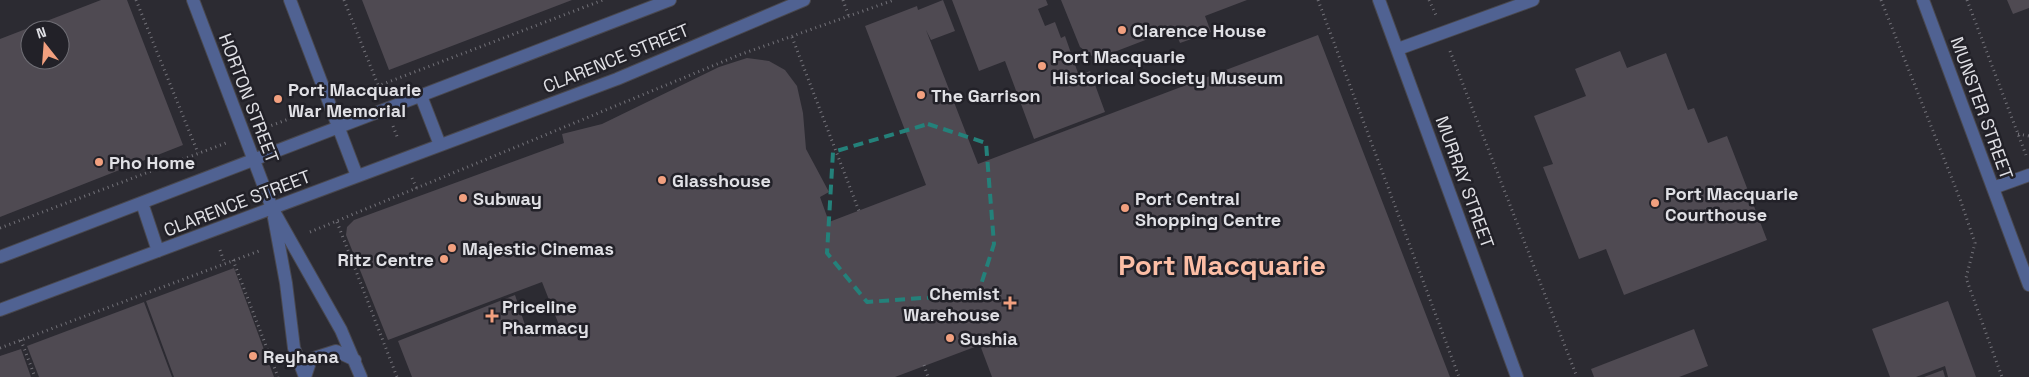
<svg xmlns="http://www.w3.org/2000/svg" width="2029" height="377" viewBox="0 0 2029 377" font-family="'Space Grotesk',sans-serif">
<rect width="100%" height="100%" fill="#2c2b32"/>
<path fill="#4f4a52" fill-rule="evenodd" d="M101,0H127L183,145L0,217V39ZM30,30H60V60H30Z
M362,0H572L389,70Z
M943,0L955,31L931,40L926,30L978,164L1318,35L1450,377H992L980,345L895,377H412L398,341L515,295L529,337L559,325L542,282L388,340L346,235L347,227L354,220L564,143L562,134L602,124L719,67L747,58L769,61L785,70L797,86L803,113L806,149L829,192L820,197L829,222L926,185L865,26L917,6L918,10Z
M952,0H1046L1048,5L1038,9L1045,26L1055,22L1061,38L1065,36L1079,76L1090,71L1105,112L1034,139L1005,61L979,71Z
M1061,0H1247L1205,16L1211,32L1180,43L1174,29L1096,59L1080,47Z
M2007,0H2029V8L2013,14Z
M1620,51L1627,68L1666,53L1688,110L1694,108L1708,143L1727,136L1767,240L1624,295L1606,249L1579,259L1543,167L1553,164L1534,116L1586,96L1575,69Z
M234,268L274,377H174L146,301Z
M1948,301L1976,377H1948L1945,366L1916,377H1890L1872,329Z
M144,302L172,377H39L27,346Z
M1694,329L1708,366L1679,377H1594L1591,369Z
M21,349L31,377H0V356Z
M1943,370L1945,377H1924Z"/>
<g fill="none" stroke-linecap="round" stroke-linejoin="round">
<g stroke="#49484f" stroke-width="14">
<path id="minor" d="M193,0L272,208L341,330L361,377
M290,0L357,176
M1379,0L1517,377
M1923,0L2029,285
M1398,49L1533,0
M421,96L440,145
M1993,188L2029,175
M142,203L158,251
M274,218L286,283L294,348L305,377
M0,257L670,0
M0,310L617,79L804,0
M305,377L311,359L336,351L355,360"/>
</g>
<path stroke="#737279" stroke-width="3" stroke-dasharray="1 4" stroke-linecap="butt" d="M136,0L198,153
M344,0L378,85
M843,0L849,17
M1318,0L1459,377
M1429,0L1436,15
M1881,0L1960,199L1975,243L1966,278L2002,377
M1967,0L2026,155
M792,37L859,211
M1450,51L1577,377
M349,97L603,0
M393,126L398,139
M262,129L310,111
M2018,134L2029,136
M412,178L417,189
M337,222L397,377
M0,228L226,143
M310,232L739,55L894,0
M220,250L225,264
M233,260L278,377
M21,340L35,377
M0,348L259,251
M924,365L928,377"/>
<use href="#minor" stroke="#506292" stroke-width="12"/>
</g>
<path fill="none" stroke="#24817a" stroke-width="4" stroke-dasharray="10 6" stroke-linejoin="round" d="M928,124L986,143L994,244L978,294L867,302L827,253L833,152Z"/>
<g fill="#f2a07f" stroke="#222128" stroke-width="2">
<circle cx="1122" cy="30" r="5"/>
<circle cx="1042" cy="66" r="5"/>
<circle cx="921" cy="95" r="5"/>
<circle cx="278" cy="99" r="5"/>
<circle cx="99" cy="162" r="5"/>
<circle cx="662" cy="180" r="5"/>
<circle cx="463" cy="198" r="5"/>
<circle cx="1655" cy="203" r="5"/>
<circle cx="1125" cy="208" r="5"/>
<circle cx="452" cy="248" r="5"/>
<circle cx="444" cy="259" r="5"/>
<path d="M1007.5 295.5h5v5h5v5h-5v5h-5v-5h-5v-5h5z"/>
<path d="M489.5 308.5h5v5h5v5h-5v5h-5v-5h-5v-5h5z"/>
<circle cx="950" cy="338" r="5"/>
<circle cx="253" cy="356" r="5"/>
</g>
<g text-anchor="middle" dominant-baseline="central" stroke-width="5" stroke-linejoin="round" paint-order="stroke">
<g font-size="18" font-weight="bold" fill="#e0e0e5" stroke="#222128" text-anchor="start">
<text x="1132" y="30">Clarence House</text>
<text x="1052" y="56">Port Macquarie<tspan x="1052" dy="21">Historical Society Museum</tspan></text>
<text x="288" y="89">Port Macquarie<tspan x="288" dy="21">War Memorial</tspan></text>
<text x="931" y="95">The Garrison</text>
<text x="109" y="162">Pho Home</text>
<text x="672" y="180">Glasshouse</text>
<text x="1665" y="193">Port Macquarie<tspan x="1665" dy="21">Courthouse</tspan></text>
<text x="473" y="198">Subway</text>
<text x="1135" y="198">Port Central<tspan x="1135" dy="21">Shopping Centre</tspan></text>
<text x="462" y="248">Majestic Cinemas</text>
<text x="434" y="259" text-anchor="end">Ritz Centre</text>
<text x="1000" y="293" text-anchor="end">Chemist<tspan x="1000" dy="21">Warehouse</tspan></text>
<text x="502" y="306">Priceline<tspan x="502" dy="21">Pharmacy</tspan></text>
<text x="960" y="338">Sushia</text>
<text x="263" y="356">Reyhana</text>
</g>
<g font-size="18" fill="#e0e0e5" stroke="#222128">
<text transform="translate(616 58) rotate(-22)">CLARENCE STREET</text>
<text transform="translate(249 98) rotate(69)">HORTON STREET</text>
<text transform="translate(1982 108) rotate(70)">MUNSTER STREET</text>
<text transform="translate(1465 182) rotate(70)">MURRAY STREET</text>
<text transform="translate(237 203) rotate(-21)">CLARENCE STREET</text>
</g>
<g font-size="28" font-weight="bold" fill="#fcbea5" stroke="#222128">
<text x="1222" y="265">Port Macquarie</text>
</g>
</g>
<g transform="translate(45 45) rotate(343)"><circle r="24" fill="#222128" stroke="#6e6d74"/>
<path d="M0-4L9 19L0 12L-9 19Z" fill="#f2a07f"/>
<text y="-8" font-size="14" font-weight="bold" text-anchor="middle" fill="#e0e0e5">N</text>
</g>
</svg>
